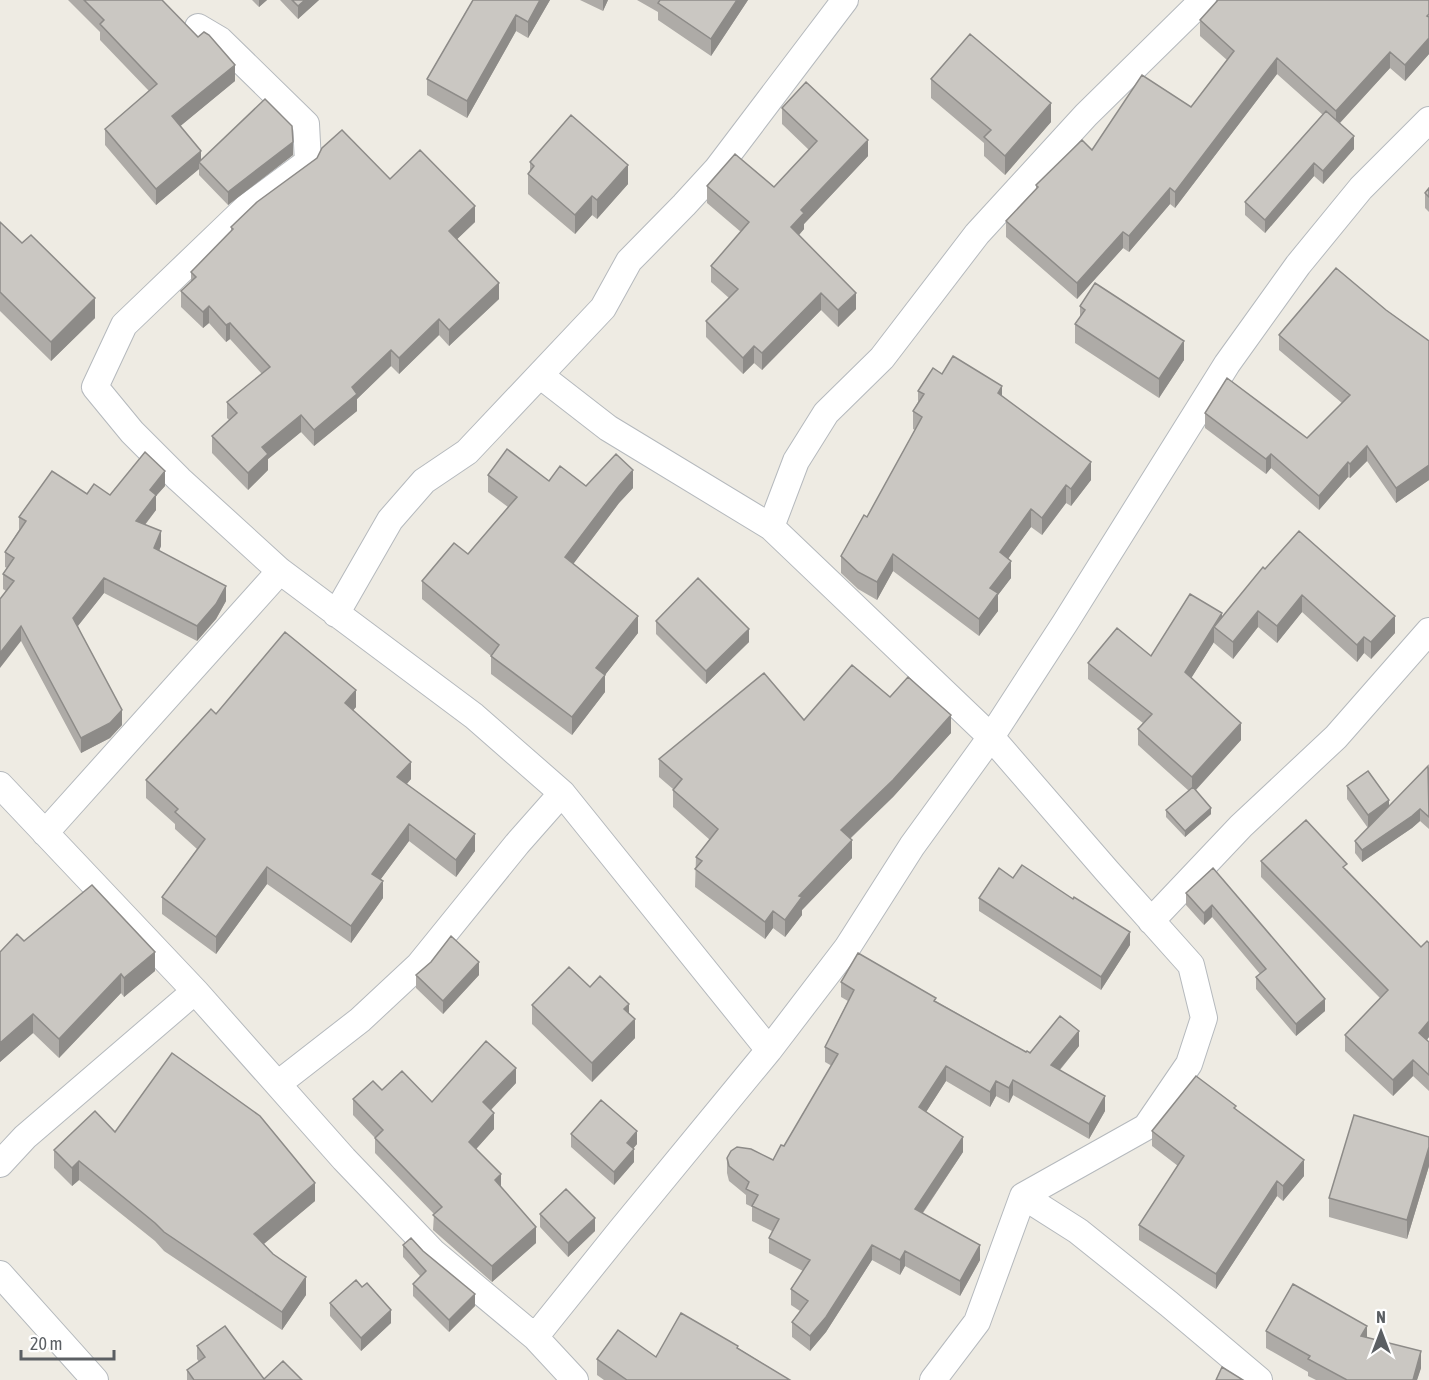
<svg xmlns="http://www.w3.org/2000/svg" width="1429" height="1380" viewBox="0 0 1429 1380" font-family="'Asap Condensed',sans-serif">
<rect width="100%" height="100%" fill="#eeebe3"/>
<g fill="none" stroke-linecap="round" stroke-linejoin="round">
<g stroke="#b5b9bd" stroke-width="28">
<path id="minor" d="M198,27L220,40L306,124L308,162L247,207L124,325L95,387L132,432L179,479L280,571L474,716L562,793L769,1050
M541,376L608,428L771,527L991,737L1107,871L1191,965L1204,1018L1189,1064L1146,1127L1023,1196L977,1322L933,1380
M771,527L796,461L826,413L882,358L977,234L1086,115L1203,0
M336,614L390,520L424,481L467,452L603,308L629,261L684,205L717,169L845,0
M0,785L195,991L344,1159L433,1252L535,1337L575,1380
M45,833L280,571
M1151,921L1241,826L1336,737L1429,631
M279,1083L360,1020L419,965L517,844L562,793
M0,1164L25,1137L195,991
M1023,1196L1078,1231L1169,1304L1259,1380
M0,1274L95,1380
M535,1337L621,1230L769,1050L847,948L912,846L991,737L1065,623L1227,364L1298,265L1361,188L1429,120"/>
</g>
<use href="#minor" stroke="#fff" stroke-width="26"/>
</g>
<path fill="#aeaba7" d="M68,0H162L235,81L180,126L201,160L293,155L228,205L199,175V169L156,205L105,145V129L149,91L100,40V32Z
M252,0H267L259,7Z
M280,0H319L298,19Z
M473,0H550L528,38L516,31L467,118L427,95V79Z
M580,0H608L603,11Z
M637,0H748L711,56L658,20V12Z
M1429,0V54L1405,81L1390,68L1340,123L1354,149L1323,184L1314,176L1265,233L1245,215V202L1323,115L1277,74L1175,208L1170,204L1129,252L1123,248L1077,299L1006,237V221L1036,189V185L1092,150L1191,107L1227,60L1200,36V20Z
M931,79L1051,122L1005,175L984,156V143L931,98Z
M782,108L868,156L804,224V229L799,235L856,309L838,327L821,310L762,370L754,363L743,374L706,337V321L729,298L711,282V266L741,232L707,203V186L774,187L809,150L782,124Z
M530,162L628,184L597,219L592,215L575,234L528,194V174L530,172Z
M390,179L475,222L457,239L499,299L449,346L439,335L399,374L391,366L357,399V411L314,446L301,432L268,459V470L248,490L212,453V436L229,420L227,418V402L262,374L230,339L226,342L209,323L203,328L181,307V291L191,282V272L231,231V227Z
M1429,188V212L1425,208V193Z
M0,222L95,318L51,361L0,311Z
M1080,306L1184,360L1159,398L1075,343V324L1080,317Z
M1386,310L1429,341V480L1396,503L1367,461L1350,478L1348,477L1319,510L1271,468L1266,474L1205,428V413L1307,438L1342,403L1279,350V335Z
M942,374L1002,396L1091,480L1071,506L1066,503L1042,535L1031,527L1008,558L1011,578L998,595V611L979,636L893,571L877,600L858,589L841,573V556L867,517L915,430L913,429V411L918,402V391Z
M488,475L586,486L633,488L619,503L573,564L638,633L605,675V692L572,735L491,674V656L422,599V581L468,554L508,507L488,492Z
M165,486L156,496V510L145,525L161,546L159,551L226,601L216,619L197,641L104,593L78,626L122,725L110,738L81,753L21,641L6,591L3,589V574L7,568L5,567V552L19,530V517L87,494L110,495Z
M1265,569L1395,633L1371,659L1364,653L1357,662L1302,612L1277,643L1258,627L1233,659L1214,643V642L1191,678L1241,740L1196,790L1211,814L1185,837L1166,817V810L1189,791L1138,745V729L1143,723L1088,679V663L1151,656L1222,617Z
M656,621L749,642L706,684L656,634Z
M890,697L951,733L893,797L851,838L852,858L802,910V915L785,937L773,928L765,939L695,887L696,857L710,840L673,807V789L659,777V759Z
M356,707L353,710L411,779L407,784L475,851L456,877L409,841L380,880L383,898L351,943L267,884L216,954L162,914V897L197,849L175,829V824L146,798V780L216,714Z
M1429,767V829L1420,821L1412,828L1362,862L1355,853V841L1368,828L1347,799V786L1389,806Z
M1261,861L1347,870L1421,947L1429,943V1037L1427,1040L1429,1042V1091L1413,1076L1393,1096L1345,1051V1035L1380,998L1261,877Z
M1213,868L1325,1011L1296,1036L1256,989V977L1260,974L1212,917L1204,925L1186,905V893Z
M1013,878L1130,945L1101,990L979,911V898Z
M24,941L155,971L124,997L121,993L59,1058L33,1033L0,1062V952Z
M431,962L479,975L443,1014L416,988V975Z
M841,982L936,1001L1026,1052L1079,1046L1060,1070L1105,1111L1089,1139L1013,1095L1009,1103L996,1096L990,1107L946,1081L926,1112L963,1152L923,1213L980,1260L960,1296L905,1266L900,1275L872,1260L826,1332L810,1351L792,1337V1322L800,1311L791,1305V1289L803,1271L769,1253V1238L772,1231L752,1221V1207L746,1204V1195L729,1181L727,1173V1158L773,1160L784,1146L832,1066L825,1062V1047L848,1001L841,997Z
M590,987L629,1013L635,1038L592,1082L532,1024V1005Z
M516,1083L491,1110L494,1129L476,1149L536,1243L492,1282L433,1230L434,1214L375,1153V1138L353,1115V1099L382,1090L432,1102Z
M1236,1109L1304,1176L1283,1201L1277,1196L1216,1289L1139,1240V1225L1178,1166L1152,1146V1131Z
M115,1132L315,1201L264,1244L306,1295L282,1330L164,1251L155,1241L79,1180L72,1186L54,1168V1150Z
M571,1134L637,1144L633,1148L634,1162L614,1185L571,1147Z
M1429,1166L1407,1239L1329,1217V1198Z
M540,1214L595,1231L568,1257L540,1227Z
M403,1245L423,1251L475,1306L449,1332L413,1296V1284L420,1276L403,1257Z
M362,1287L391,1323L361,1351L330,1316V1303Z
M1266,1331L1367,1337L1421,1368L1417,1380H1316L1308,1376V1372L1266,1348Z
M197,1346L264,1379L302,1380H187V1370L199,1362L197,1359Z
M738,1348L790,1380H604L597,1375V1359L656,1357Z"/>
<path fill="#8d8b88" d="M259,0H267L259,7Z
M305,0H319L298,19V6Z
M540,0H550L528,38V22Z
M603,0H608L603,11Z
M737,0H748L711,56V39Z
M516,15V31L467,118V101Z
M1429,38V54L1405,81V65Z
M1390,52V68L1336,127V111Z
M1277,58V74L1175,208V192Z
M235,65V81L172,133V116Z
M1051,103V122L1005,175V156Z
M1354,136V149L1323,184V171Z
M868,140V156L804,224V229L791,244V227L801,210Z
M293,142V155L228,205V192Z
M201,151V165L199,162V169L156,205V189Z
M1314,163V176L1265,233V220Z
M628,165V184L597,219V200Z
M1170,188V204L1129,252V236Z
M592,196V215L575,234V215Z
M475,206V222L449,247V231Z
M1123,232V248L1077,299V283Z
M499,283V299L449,346V330Z
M821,293V310L762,370V353Z
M856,293V309L838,327V310Z
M95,298V318L51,361V342Z
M209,306V323L203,328V312Z
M439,319V335L399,374V358Z
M230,323V339L226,342V325Z
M1184,341V360L1159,398V379Z
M754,346V363L743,374V358Z
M391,350V366L357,399V411L314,446V430L352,387Z
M1002,386V404L998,393Z
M301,415V432L268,459V470L248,490V473L262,447Z
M1367,446V461L1350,478V464Z
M1271,454V468L1266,474V459Z
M1091,462V480L1071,506V489Z
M1348,462V477L1319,510V496Z
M1429,465V480L1396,503V488Z
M633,470V488L619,503L565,575V557L619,486Z
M165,471V486L156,496V510L136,536V521L150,490Z
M1066,485V503L1042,535V518Z
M1031,509V527L1000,570V552Z
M161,531V546L154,563V548Z
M893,554V571L877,600V582Z
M1011,561V578L998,595V611L979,636V619L990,588Z
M104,578V593L73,632V618Z
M226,586V601L216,619L197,641V626Z
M1302,595V612L1277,643V626Z
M1258,611V627L1233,659V642Z
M1222,613V630L1214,627V642L1185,688V672Z
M638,616V633L605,675V692L572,735V717L596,668Z
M1395,616V633L1371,659V642Z
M21,626V641L0,668V653Z
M749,629V642L706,684V671Z
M1364,637V653L1357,662V645Z
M356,690V707L345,720V703Z
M122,710V725L110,738L81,753V738Z
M951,715V733L893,797L841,847V830Z
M1241,723V740L1192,794V777Z
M411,762V779L397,794V777Z
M1389,800V813L1368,828V815Z
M1211,808V814L1185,837V831Z
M1420,809V821L1412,828L1362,862V850Z
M409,824V841L372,891V874Z
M475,834V851L456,877V860Z
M852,840V858L802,910V915L785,937V920L799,896Z
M267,867V884L216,954V937Z
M383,881V898L351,943V926Z
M1212,905V917L1204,925V913Z
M773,911V928L765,939V922Z
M1130,932V945L1101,990V977Z
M155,952V971L124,997V978Z
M479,962V975L443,1014V1001Z
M121,974V993L59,1058V1039Z
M1325,999V1011L1296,1036V1024Z
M629,1004V1023L624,1009Z
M33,1014V1033L0,1062V1043Z
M635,1019V1038L592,1082V1063Z
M1429,1021V1037L1419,1049V1033Z
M1079,1031V1046L1051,1080V1065Z
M1413,1060V1076L1393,1096V1080Z
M946,1066V1081L919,1123V1107Z
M516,1068V1083L483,1118V1102Z
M1013,1080V1095L1009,1103V1088Z
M996,1081V1096L990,1107V1092Z
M1105,1096V1111L1089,1139V1124Z
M494,1113V1129L469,1157V1142Z
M637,1131V1144L627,1156V1143Z
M963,1137V1152L915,1224V1209Z
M1429,1147V1166L1407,1239V1220Z
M634,1149V1162L614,1185V1172Z
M1304,1160V1176L1283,1201V1186Z
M79,1161V1180L72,1186V1168Z
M501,1174V1190L495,1180Z
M1277,1181V1196L1216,1289V1274Z
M315,1183V1201L254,1252V1234Z
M595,1218V1231L568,1257V1243Z
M536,1227V1243L492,1282V1266Z
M872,1245V1260L826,1332L810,1351V1336Z
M980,1245V1260L960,1296V1281Z
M905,1251V1266L900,1275V1260Z
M306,1277V1295L282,1330V1312Z
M475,1294V1306L449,1332V1320Z
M391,1310V1323L361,1351V1338Z
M1367,1326V1343L1361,1336Z
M1421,1351V1368L1417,1380H1413Z"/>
<path fill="#cac7c2" stroke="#8d8b88" stroke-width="1.5" d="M84,0H162L198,37L204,32L209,35L235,65L172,116L201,151L156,189L105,129L157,84L100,24L104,20Z
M292,0H305L298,6Z
M473,0H540L528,22L516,15L467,101L427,79Z
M660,0H737L711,39L658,3Z
M1218,0H1429V14L1427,16L1429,17V38L1405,65L1390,52L1336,111L1277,58L1175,192L1170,188L1129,236L1123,232L1077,283L1006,221L1038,187L1036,185L1082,140L1092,150L1142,75L1191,107L1234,51L1200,20Z
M970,34L1051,103L1005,156L984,137L991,130L931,79Z
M806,82L868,140L801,210L804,213L791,227L856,293L838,310L821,293L762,353L754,346L743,358L706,321L738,289L711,266L749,222L707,186L735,154L774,187L817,141L782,108Z
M265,99L292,126L293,142L228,192L199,162Z
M1326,111L1354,136L1323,171L1314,163L1265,220L1245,202Z
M571,115L628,165L597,200L592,196L575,215L528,174L534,166L530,162Z
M342,130L390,179L420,150L475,206L449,231L499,283L449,330L439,319L399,358L391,350L352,387L357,394L314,430L301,415L262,447L268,454L248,473L212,436L237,413L227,402L270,367L230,323L226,325L209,306L203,312L181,291L196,277L191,272L233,229L231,227L257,202L317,158L322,148Z
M1429,188V197L1425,193Z
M0,222L22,243L31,235L95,298L51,342L0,292Z
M1336,268L1386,310L1429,341V465L1396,488L1367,446L1350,464L1348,462L1319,496L1271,454L1266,459L1205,413L1227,378L1307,438L1350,395L1279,335Z
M1095,283L1184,341L1159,379L1075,324L1085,310L1080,306Z
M953,356L1002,386L998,393L1091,462L1071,489L1066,485L1042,518L1031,509L1000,552L1011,561L990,588L998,593L979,619L893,554L877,582L858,572L841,556L864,515L867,517L922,417L913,411L924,394L918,391L933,368L942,374Z
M507,449L549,481L560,466L586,486L616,454L633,470L619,486L565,557L638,616L596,668L605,675L572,717L491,656L499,645L422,581L454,543L468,554L517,497L488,475Z
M145,452L165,471L150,490L156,495L136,521L161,531L154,548L226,586L216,604L197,626L104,578L73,618L122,710L110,723L81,738L21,626L0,653V599L14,581L3,574L14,558L5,552L26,521L19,517L52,471L87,494L94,484L110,495Z
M1299,531L1395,616L1371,642L1364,637L1357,645L1302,595L1277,626L1258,611L1233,642L1214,627L1263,567L1265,569Z
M698,578L749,629L706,671L656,621Z
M1190,594L1222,613L1185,672L1241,723L1192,777L1138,729L1152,714L1088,663L1117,628L1151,656Z
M285,632L356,690L345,703L411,762L397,777L475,834L456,860L409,824L372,874L383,881L351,926L267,867L216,937L162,897L205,839L175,812L178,809L146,780L211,709L216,714Z
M852,665L890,697L908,677L951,715L893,780L841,830L852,840L799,896L802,897L785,920L773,911L765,922L695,869L702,861L696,857L718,829L673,790L682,779L659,759L764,673L804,720Z
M1428,766L1429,817L1420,809L1412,816L1362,850L1355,841Z
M1368,771L1389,800L1368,815L1347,786Z
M1193,787L1211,808L1185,831L1166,810Z
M1306,820L1347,864L1343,867L1421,947L1427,941L1429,943V1021L1419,1033L1429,1042V1075L1413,1060L1393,1080L1345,1035L1388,990L1261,861Z
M1022,865L1073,899L1074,897L1130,932L1101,977L979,898L999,868L1013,878Z
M1213,868L1325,999L1296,1024L1256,977L1266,969L1212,905L1204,913L1186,893Z
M92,885L155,952L124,978L121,974L59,1039L33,1014L0,1043V952L17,934L24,941Z
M451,936L479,962L443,1001L416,975L431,962Z
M858,953L936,998L934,1001L1026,1052L1027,1051L1030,1053L1060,1016L1079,1031L1051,1065L1105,1096L1089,1124L1013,1080L1009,1088L996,1081L990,1092L946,1066L919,1107L963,1137L915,1209L980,1245L960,1281L905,1251L900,1260L872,1245L826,1317L810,1336L792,1322L808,1301L791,1289L810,1260L769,1238L779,1219L752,1206L758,1195L746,1189L749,1182L729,1166L727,1158L731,1151L737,1147L751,1149L773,1160L781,1145L784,1146L838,1054L825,1047L854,990L841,982Z
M569,967L590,987L600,976L629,1004L624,1009L635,1019L592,1063L532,1005Z
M486,1041L516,1068L483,1102L494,1113L469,1142L501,1174L495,1180L536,1227L492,1266L433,1215L442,1207L375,1138L383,1130L353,1099L373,1081L382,1090L402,1071L432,1102Z
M172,1053L260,1116L315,1183L254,1234L273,1254L306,1277L282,1312L164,1232L155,1223L79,1161L72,1168L54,1150L95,1111L115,1132Z
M1196,1076L1236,1106L1234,1108L1304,1160L1283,1186L1277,1181L1216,1274L1139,1225L1184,1156L1152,1131Z
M601,1100L637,1131L627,1143L634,1149L614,1172L571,1134Z
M1354,1115L1429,1137V1147L1407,1220L1329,1198Z
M566,1189L595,1218L568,1243L540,1214Z
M411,1238L423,1251L475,1294L449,1320L413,1284L426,1271L403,1245Z
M356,1280L362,1287L367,1283L391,1310L361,1338L330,1303Z
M1293,1284L1367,1326L1361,1336L1421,1351L1413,1380H1347L1308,1359L1310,1356L1266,1331Z
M681,1313L738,1346L737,1348L790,1380H627L597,1359L618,1330L656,1357Z
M225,1326L264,1379L283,1361L302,1380H194L187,1370L205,1357L197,1346Z
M1222,1367L1243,1380H1216Z"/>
<g transform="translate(1381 1332)" stroke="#ffffff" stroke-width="4.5" paint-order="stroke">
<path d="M0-4.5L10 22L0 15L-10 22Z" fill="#5b5f63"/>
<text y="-9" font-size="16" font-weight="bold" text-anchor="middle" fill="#5b5f63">N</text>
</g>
<path d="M21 1350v9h93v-9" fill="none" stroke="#5b5f63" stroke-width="3"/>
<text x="30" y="1350" font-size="18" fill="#5b5f63" stroke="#ffffff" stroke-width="4.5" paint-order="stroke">20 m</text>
</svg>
